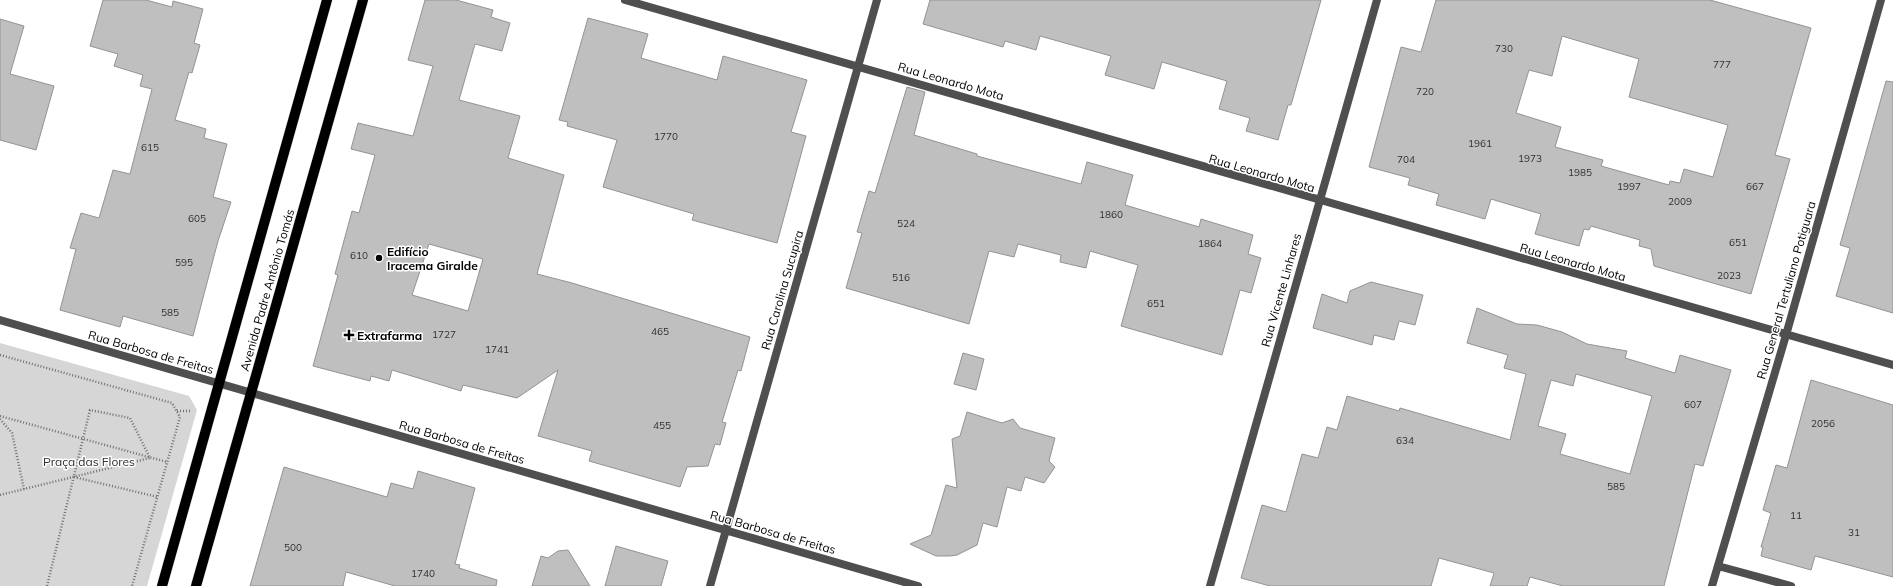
<svg xmlns="http://www.w3.org/2000/svg" width="1893" height="586" viewBox="0 0 1893 586" font-family="Mulish,sans-serif">
<rect width="100%" height="100%" fill="#fff"/>
<path fill="#d6d6d6" d="M0,343L189,396L197,410L147,586H0Z"/>
<path fill="#bfbfbf" stroke="#939393" fill-rule="evenodd" d="M103,0H146L172,7L173,1L203,9L194,43L200,45L192,73L189,72L175,120L206,129L204,138L227,144L213,197L231,202L218,241L193,336L123,316L120,327L60,310L76,249L70,248L81,213L99,218L113,170L130,174L152,89L140,86L143,75L114,66L118,54L90,46Z
M425,0H456L493,10L491,17L510,23L502,51L475,44L459,100L520,116L508,158L564,175L537,274L572,283L750,337L741,371L738,370L722,422L726,423L720,445L715,444L708,466L687,467L680,487L589,461L592,451L538,436L558,370L517,398L463,385L461,391L392,370L389,381L371,376L370,381L313,366L338,275L335,274L352,211L359,213L375,155L351,149L358,123L413,136L433,66L408,60ZM429,244L483,259L468,311L412,295Z
M930,0H1321L1291,105H1288L1278,140L1246,131L1250,118L1219,109L1227,81L1162,62L1154,89L1105,75L1111,56L1040,36L1036,50L1005,41L1003,47L923,24Z
M1436,0H1710L1811,28L1775,155L1790,159L1751,294L1654,266L1651,249L1639,246L1640,240L1591,226L1589,230L1584,229L1579,246L1535,234L1541,214L1491,199L1485,219L1436,205L1439,194L1408,185L1410,178L1369,167L1401,47L1421,52ZM1562,36L1639,59L1629,97L1728,125L1713,177L1684,169L1680,183L1670,181L1669,185L1601,166L1603,160L1555,147L1561,127L1516,113L1529,70L1552,76Z
M588,18L648,34L641,58L717,80L723,56L807,80L791,132L806,136L777,243L692,220L694,214L603,187L617,140L567,126L568,122L559,120Z
M0,19L24,26L10,74L54,86L36,150L0,140Z
M1886,81L1893,82V313L1836,296L1850,248L1840,245Z
M907,87L925,92L914,135L977,154V156L1081,184L1087,162L1133,175L1125,205L1199,227L1201,219L1253,235L1248,254L1261,258L1251,293L1240,290L1222,355L1121,326L1138,265L1090,251L1086,268L1060,262L1061,255L1018,244L1014,257L989,251L969,324L846,288L862,233L857,232L869,191L875,193Z
M1371,282L1423,295L1415,325L1399,321L1394,340L1374,335L1372,345L1313,328L1322,294L1347,303L1350,291Z
M1477,308L1517,324L1537,325L1562,332L1587,344L1627,351L1625,358L1675,373L1680,355L1731,370L1703,466L1695,464L1664,586H1563L1530,577L1527,586H1490L1494,573L1439,558L1431,586H1270L1241,578L1262,505L1286,512L1302,454L1318,458L1327,427L1337,430L1347,396L1399,411L1400,408L1510,440L1526,374L1504,368L1508,355L1467,343ZM1576,374L1652,396L1630,474L1560,454L1566,434L1538,426L1551,380L1573,386Z
M963,353L984,359L976,390L954,384Z
M1811,380L1893,405V577L1815,556L1811,570L1761,556L1763,547H1761L1771,513L1763,510L1776,465L1787,468Z
M967,412L1002,423L1013,419L1020,428L1055,438L1049,461L1055,467L1044,483L1025,477L1021,491L1007,487L997,527L983,523L977,545L957,555L950,556H936L910,544L931,535L946,485L957,488L952,439L960,436Z
M284,467L387,497L391,483L413,489L418,471L475,488L455,564L460,565L459,568L497,580L496,586H395L346,572L343,586H250Z
M616,546L668,561L661,586H605Z
M568,550L590,586H532L541,556L548,558L558,551Z"/>
<g fill="none" stroke-linecap="round" stroke-linejoin="round">
<g stroke="#dbdbdb" stroke-width="11">
<path id="primary" d="M162,586L327,0
M196,586L363,0"/>
</g>
<path stroke="#717171" stroke-width="2.5" stroke-dasharray="1 2" stroke-linecap="butt" d="M0,355L172,403L180,417L132,586
M177,411H190
M0,416L167,462
M0,419L12,433L24,489
M74,477L158,497
M0,495L150,458L130,418L90,410L47,586"/>
<path stroke="#4f4f4f" stroke-width="8" d="M625,0C1048,120 1469,246 1893,365
M0,320L918,586
M1718,566L1791,586
M710,586L877,0
M1210,586L1377,0
M1712,586L1786,335L1881,0"/>
<use href="#primary" stroke="#000" stroke-width="10"/>
</g>
<g fill="#000" stroke="#fff" stroke-width="1.5">
<circle cx="379" cy="258" r="4"/>
<path d="M347 329h4v4h4v4h-4v4h-4v-4h-4v-4h4z"/>
</g>
<g text-anchor="middle" dominant-baseline="central" stroke-width="3" stroke-linejoin="round" paint-order="stroke">
<g font-size="10" fill="#303030">
<text x="1504" y="48">730</text>
<text x="1722" y="64">777</text>
<text x="1425" y="91">720</text>
<text x="666" y="136">1770</text>
<text x="1480" y="143">1961</text>
<text x="150" y="147">615</text>
<text x="1530" y="158">1973</text>
<text x="1406" y="159">704</text>
<text x="1580" y="172">1985</text>
<text x="1629" y="186">1997</text>
<text x="1755" y="186">667</text>
<text x="1680" y="201">2009</text>
<text x="1111" y="214">1860</text>
<text x="197" y="218">605</text>
<text x="906" y="223">524</text>
<text x="1738" y="242">651</text>
<text x="1210" y="243">1864</text>
<text x="359" y="255">610</text>
<text x="184" y="262">595</text>
<text x="1729" y="275">2023</text>
<text x="901" y="277">516</text>
<text x="1156" y="303">651</text>
<text x="170" y="312">585</text>
<text x="660" y="331">465</text>
<text x="444" y="334">1727</text>
<text x="497" y="349">1741</text>
<text x="1693" y="404">607</text>
<text x="1823" y="423">2056</text>
<text x="662" y="425">455</text>
<text x="1405" y="440">634</text>
<text x="1616" y="486">585</text>
<text x="1796" y="515">11</text>
<text x="1854" y="532">31</text>
<text x="293" y="547">500</text>
<text x="423" y="573">1740</text>
</g>
<g font-size="12" fill="#000" stroke="#fff">
<text transform="translate(951 81) rotate(16)">Rua Leonardo Mota</text>
<text transform="translate(1262 173) rotate(16)">Rua Leonardo Mota</text>
<text transform="translate(1573 262) rotate(16)">Rua Leonardo Mota</text>
<text transform="translate(267 290) rotate(-74)">Avenida Padre Antônio Tomás</text>
<text transform="translate(782 290) rotate(-74)">Rua Carolina Sucupira</text>
<text transform="translate(1281 290) rotate(-74)">Rua Vicente Linhares</text>
<text transform="translate(1786 290) rotate(-74)">Rua General Tertuliano Potiguara</text>
<text transform="translate(151 352) rotate(16)">Rua Barbosa de Freitas</text>
<text transform="translate(462 442) rotate(16)">Rua Barbosa de Freitas</text>
<text transform="translate(773 532) rotate(16)">Rua Barbosa de Freitas</text>
</g>
<g font-size="12" font-weight="bold" fill="#000" stroke="#fff" text-anchor="start">
<text x="387" y="251">Edifício<tspan x="387" dy="14">Iracema Giralde</tspan></text>
<text x="357" y="335">Extrafarma</text>
</g>
<g font-size="12" fill="#2d2d2d" stroke="#fff">
<text x="89" y="461">Praça das Flores</text>
</g>
</g>
</svg>
